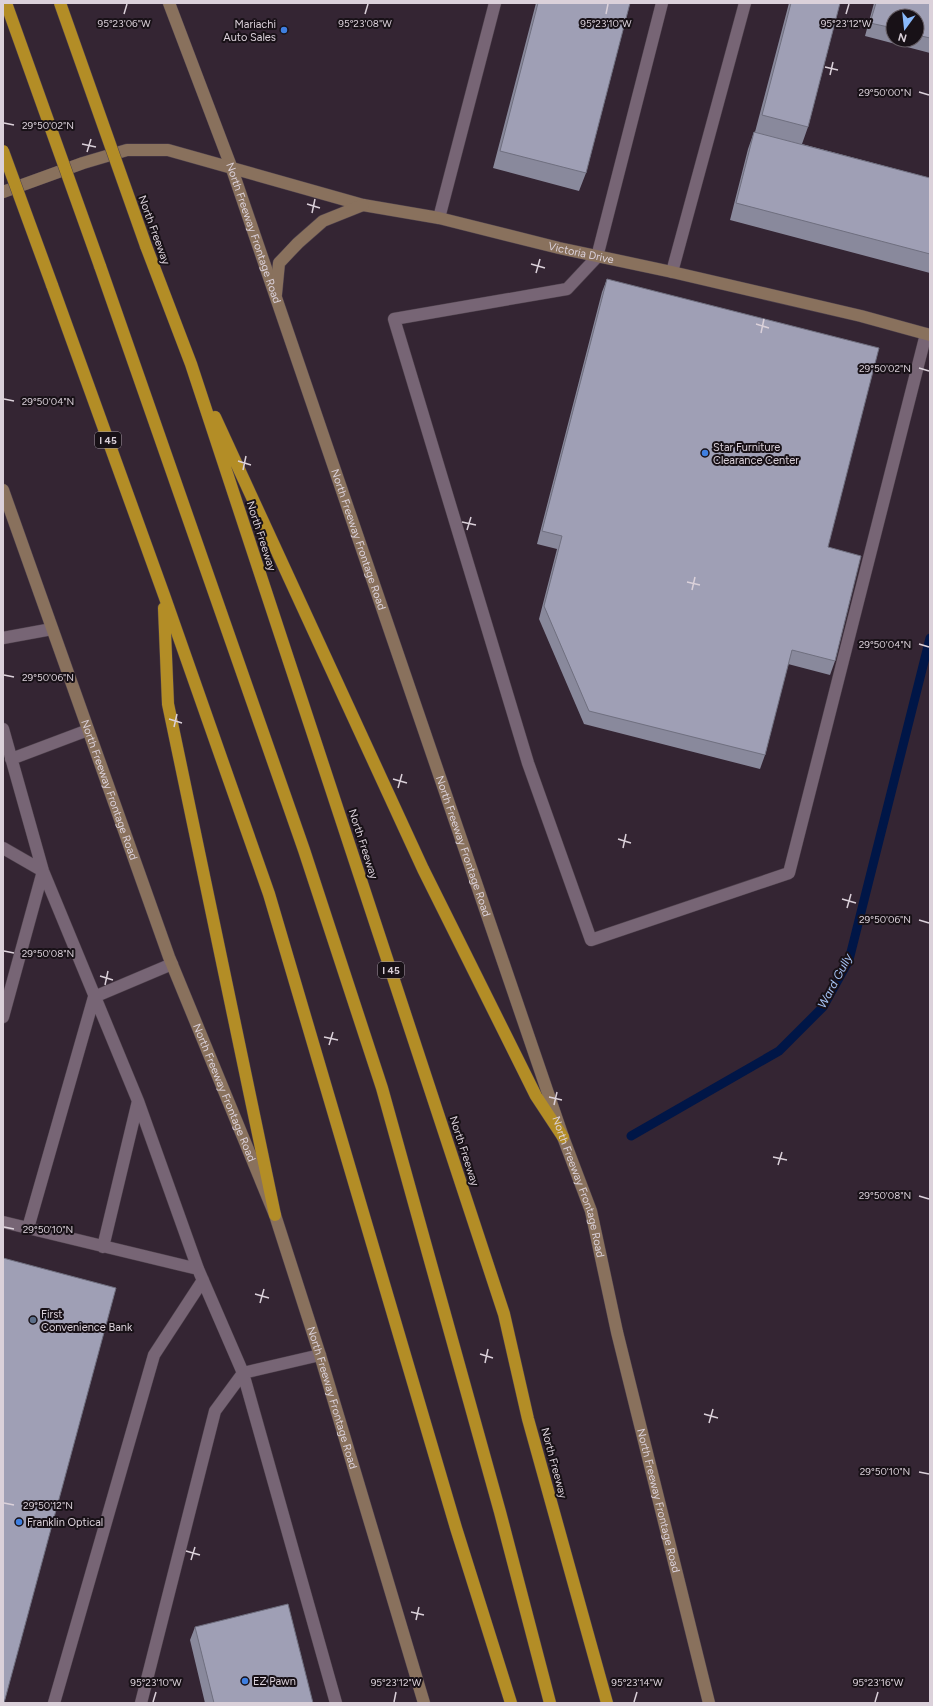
<svg xmlns="http://www.w3.org/2000/svg" width="933" height="1706" viewBox="0 0 933 1706" font-family="Figtree,sans-serif">
<rect width="100%" height="100%" fill="#342533"/>
<g fill="none" stroke-linecap="round" stroke-linejoin="round">
<path stroke="#001647" stroke-width="9" d="M631,1136L779,1051L823,1007L849,960L930,638"/>
<g stroke="#4e414c" stroke-width="13">
<path id="lane" d="M662,3L597,257L567,289L394,319L528,763L591,940L789,873L926,334
M439,218L495,3
M672,272L745,3
M3,638L52,629
M3,729L43,871L138,1101L198,1269L243,1373L336,1703
M11,759L88,730
M3,848L43,871
M3,1017L43,871
M3,1222L198,1269
M28,1228L94,997L172,964
M103,1247L138,1101
M54,1703L154,1355L203,1280
M141,1703L215,1411L243,1373L320,1355"/>
</g>
<g stroke="#4e414c" stroke-width="13">
<g id="secondary">
<path id="s1" d="M169,3L232,169L563,1137L591,1211L617,1332L709,1703"/>
<path id="s2" d="M3,192L83,163L127,150H168L363,205L439,218L559,248L672,272L861,316L930,335"/>
<path d="M276,294L279,263L298,243L323,221L363,205"/>
<path id="s3" d="M3,490L169,957L275,1215L320,1355L424,1703"/>
</g>
</g>
<g stroke="#4e414c" stroke-width="13">
<path id="highway" d="M146,246L191,364L504,1314L528,1419L607,1703
M100,266L304,850L382,1088L500,1512L550,1703
M52,285L164,595L269,894L456,1528L511,1703
M215,417L423,869L536,1096L563,1137
M164,608L168,704L275,1215"/>
</g>
<use href="#lane" stroke="#776575" stroke-width="12"/>
<use href="#secondary" stroke="#89715d" stroke-width="12"/>
<use href="#highway" stroke="#b38d26" stroke-width="12"/>
<g stroke="#4e414c" stroke-width="13" stroke-linecap="butt">
<path id="highway-bridge" d="M6,3L100,266
M60,3L146,246
M3,151L52,285"/>
</g>
<use href="#highway-bridge" stroke="#b38d26" stroke-width="12"/>
</g>
<path fill="#89899c" fill-rule="evenodd" d="M536,3H630L586,173L579,191L493,168Z
M789,3H840L808,127L802,144L930,178V273L730,220L748,149L754,132H755Z
M874,3H930V53L865,36ZM893,16H917V40H893Z
M607,279L828,547L835,661L830,675L788,664L765,755L760,769L584,724L539,619L557,549L537,544L602,292Z
M195,1627L313,1703H205L190,1640Z"/>
<path fill="#9f9fb5" stroke="#6f6f7f" d="M538,3H630L586,173L500,151Z
M791,3H840L808,127L762,115Z
M876,3H930V38L917,35V16H893V28L870,23Z
M754,132L930,178V254L736,203Z
M607,279L879,348L828,547L861,556L835,661L792,650L765,755L589,711L544,606L562,536L542,531Z
M3,1258L116,1288L4,1703H3Z
M288,1604L313,1703H214L195,1627Z"/>
<path fill="none" stroke="#dbd1da" stroke-width="1.5" d="M124,14L127,4M365,14L368,4M606,14L608,4M846,14L849,4M825,67L838,70M830,75L833,62M919,92L929,95M4,123L14,125M82,144L96,147M87,152L91,139M307,204L320,208M312,213L315,199M531,264L545,268M536,273L540,259M756,324L769,328M761,333L764,319M919,368L929,371M4,399L14,401M238,461L251,465M243,470L246,456M462,522L476,525M467,530L471,517M687,582L700,585M692,590L695,577M919,644L929,647M4,675L14,677M169,719L182,723M174,727L177,714M393,779L407,783M398,788L402,774M618,839L631,843M623,848L626,834M842,899L856,903M847,908L851,894M919,920L929,923M4,951L14,953M100,976L113,980M105,985L108,971M324,1037L338,1040M329,1045L333,1032M549,1097L562,1100M554,1105L557,1092M773,1157L787,1160M778,1165L782,1152M919,1196L929,1199M4,1227L14,1229M255,1294L269,1298M260,1303L264,1289M480,1354L493,1358M485,1363L488,1349M704,1414L718,1418M709,1423L713,1409M919,1472L929,1474M4,1503L14,1505M186,1551L200,1555M191,1560L195,1547M411,1612L424,1615M416,1620L419,1607M153,1702L156,1692M394,1702L396,1692M634,1702L637,1692M875,1702L878,1692"/>
<g fill="#3f7fe0" stroke="#181117" stroke-width="1.5">
<circle cx="284" cy="30" r="4"/>
<circle cx="705" cy="453" r="4"/>
<circle cx="19" cy="1522" r="4"/>
<circle cx="245" cy="1681" r="4"/>
</g>
<circle fill="#5c6f8a" stroke="#181117" stroke-width="1.5" cx="33" cy="1320" r="4"/>
<g text-anchor="middle" dominant-baseline="central" stroke-width="4" stroke-linejoin="round" paint-order="stroke">
<g fill="#181117" stroke="#a097a0" stroke-width="1">
<rect x="95" y="432" width="26" height="16" rx="3"/>
<rect x="378" y="962" width="26" height="16" rx="3"/>
</g>
<g font-size="10" font-weight="bold" fill="#dbd1da">
<text x="108" y="440">I 45</text>
<text x="391" y="970">I 45</text>
</g>
<g font-size="11" fill="#dbd1da" stroke="#181117" text-anchor="start">
<text x="276" y="24" text-anchor="end">Mariachi<tspan x="276" dy="13">Auto Sales</tspan></text>
<text x="713" y="447">Star Furniture<tspan x="713" dy="13">Clearance Center</tspan></text>
<text x="41" y="1314">First<tspan x="41" dy="13">Convenience Bank</tspan></text>
<text x="27" y="1522">Franklin Optical</text>
<text x="253" y="1681">EZ Pawn</text>
</g>
<g font-size="11" fill="#dbd1da" stroke="#181117">
<text transform="translate(154 230) rotate(70)">North Freeway</text>
<text stroke="none"><textPath href="#s1" startOffset="245">North Freeway Frontage Road</textPath></text>
<text stroke="none"><textPath href="#s2" startOffset="598">Victoria Drive</textPath></text>
<text transform="translate(261 536) rotate(72)">North Freeway</text>
<text stroke="none"><textPath href="#s1" startOffset="569">North Freeway Frontage Road</textPath></text>
<text stroke="none"><textPath href="#s3" startOffset="318">North Freeway Frontage Road</textPath></text>
<text transform="translate(363 844) rotate(72)">North Freeway</text>
<text stroke="none"><textPath href="#s1" startOffset="893">North Freeway Frontage Road</textPath></text>
<text stroke="none"><textPath href="#s3" startOffset="642">North Freeway Frontage Road</textPath></text>
<text transform="translate(464 1151) rotate(72)">North Freeway</text>
<text stroke="none"><textPath href="#s1" startOffset="1253">North Freeway Frontage Road</textPath></text>
<text stroke="none"><textPath href="#s3" startOffset="966">North Freeway Frontage Road</textPath></text>
<text transform="translate(554 1463) rotate(75)">North Freeway</text>
<text stroke="none"><textPath href="#s1" startOffset="1577">North Freeway Frontage Road</textPath></text>
</g>
<g font-size="12" font-style="italic" fill="#a5c2f3" stroke="#181117">
<text transform="translate(835 981) rotate(-62)">Ward Gully</text>
</g>
</g>
<g font-size="10" text-anchor="middle" fill="#dbd1da" stroke="#181117" stroke-width="4" stroke-linejoin="round" paint-order="stroke">
<text x="124" y="27">95°23'06"W</text>
<text x="365" y="27">95°23'08"W</text>
<text x="606" y="27">95°23'10"W</text>
<text x="846" y="27">95°23'12"W</text>
<text x="885" y="96">29°50'00"N</text>
<text x="48" y="129">29°50'02"N</text>
<text x="885" y="372">29°50'02"N</text>
<text x="48" y="405">29°50'04"N</text>
<text x="885" y="648">29°50'04"N</text>
<text x="48" y="681">29°50'06"N</text>
<text x="885" y="923">29°50'06"N</text>
<text x="48" y="957">29°50'08"N</text>
<text x="885" y="1199">29°50'08"N</text>
<text x="48" y="1233">29°50'10"N</text>
<text x="885" y="1475">29°50'10"N</text>
<text x="48" y="1509">29°50'12"N</text>
<text x="156" y="1686">95°23'10"W</text>
<text x="396" y="1686">95°23'12"W</text>
<text x="637" y="1686">95°23'14"W</text>
<text x="878" y="1686">95°23'16"W</text>
</g>
<rect width="933" height="1706" fill="none" stroke="#dbd1da" stroke-width="8"/>
<g transform="translate(905 28) rotate(195)"><circle r="19" fill="#181117" stroke="#665e65"/>
<path d="M0-3L7 15L0 10L-7 15Z" fill="#8abafc"/>
<text y="-6" font-size="11" font-weight="bold" text-anchor="middle" fill="#dbd1da">N</text>
</g>
</svg>
